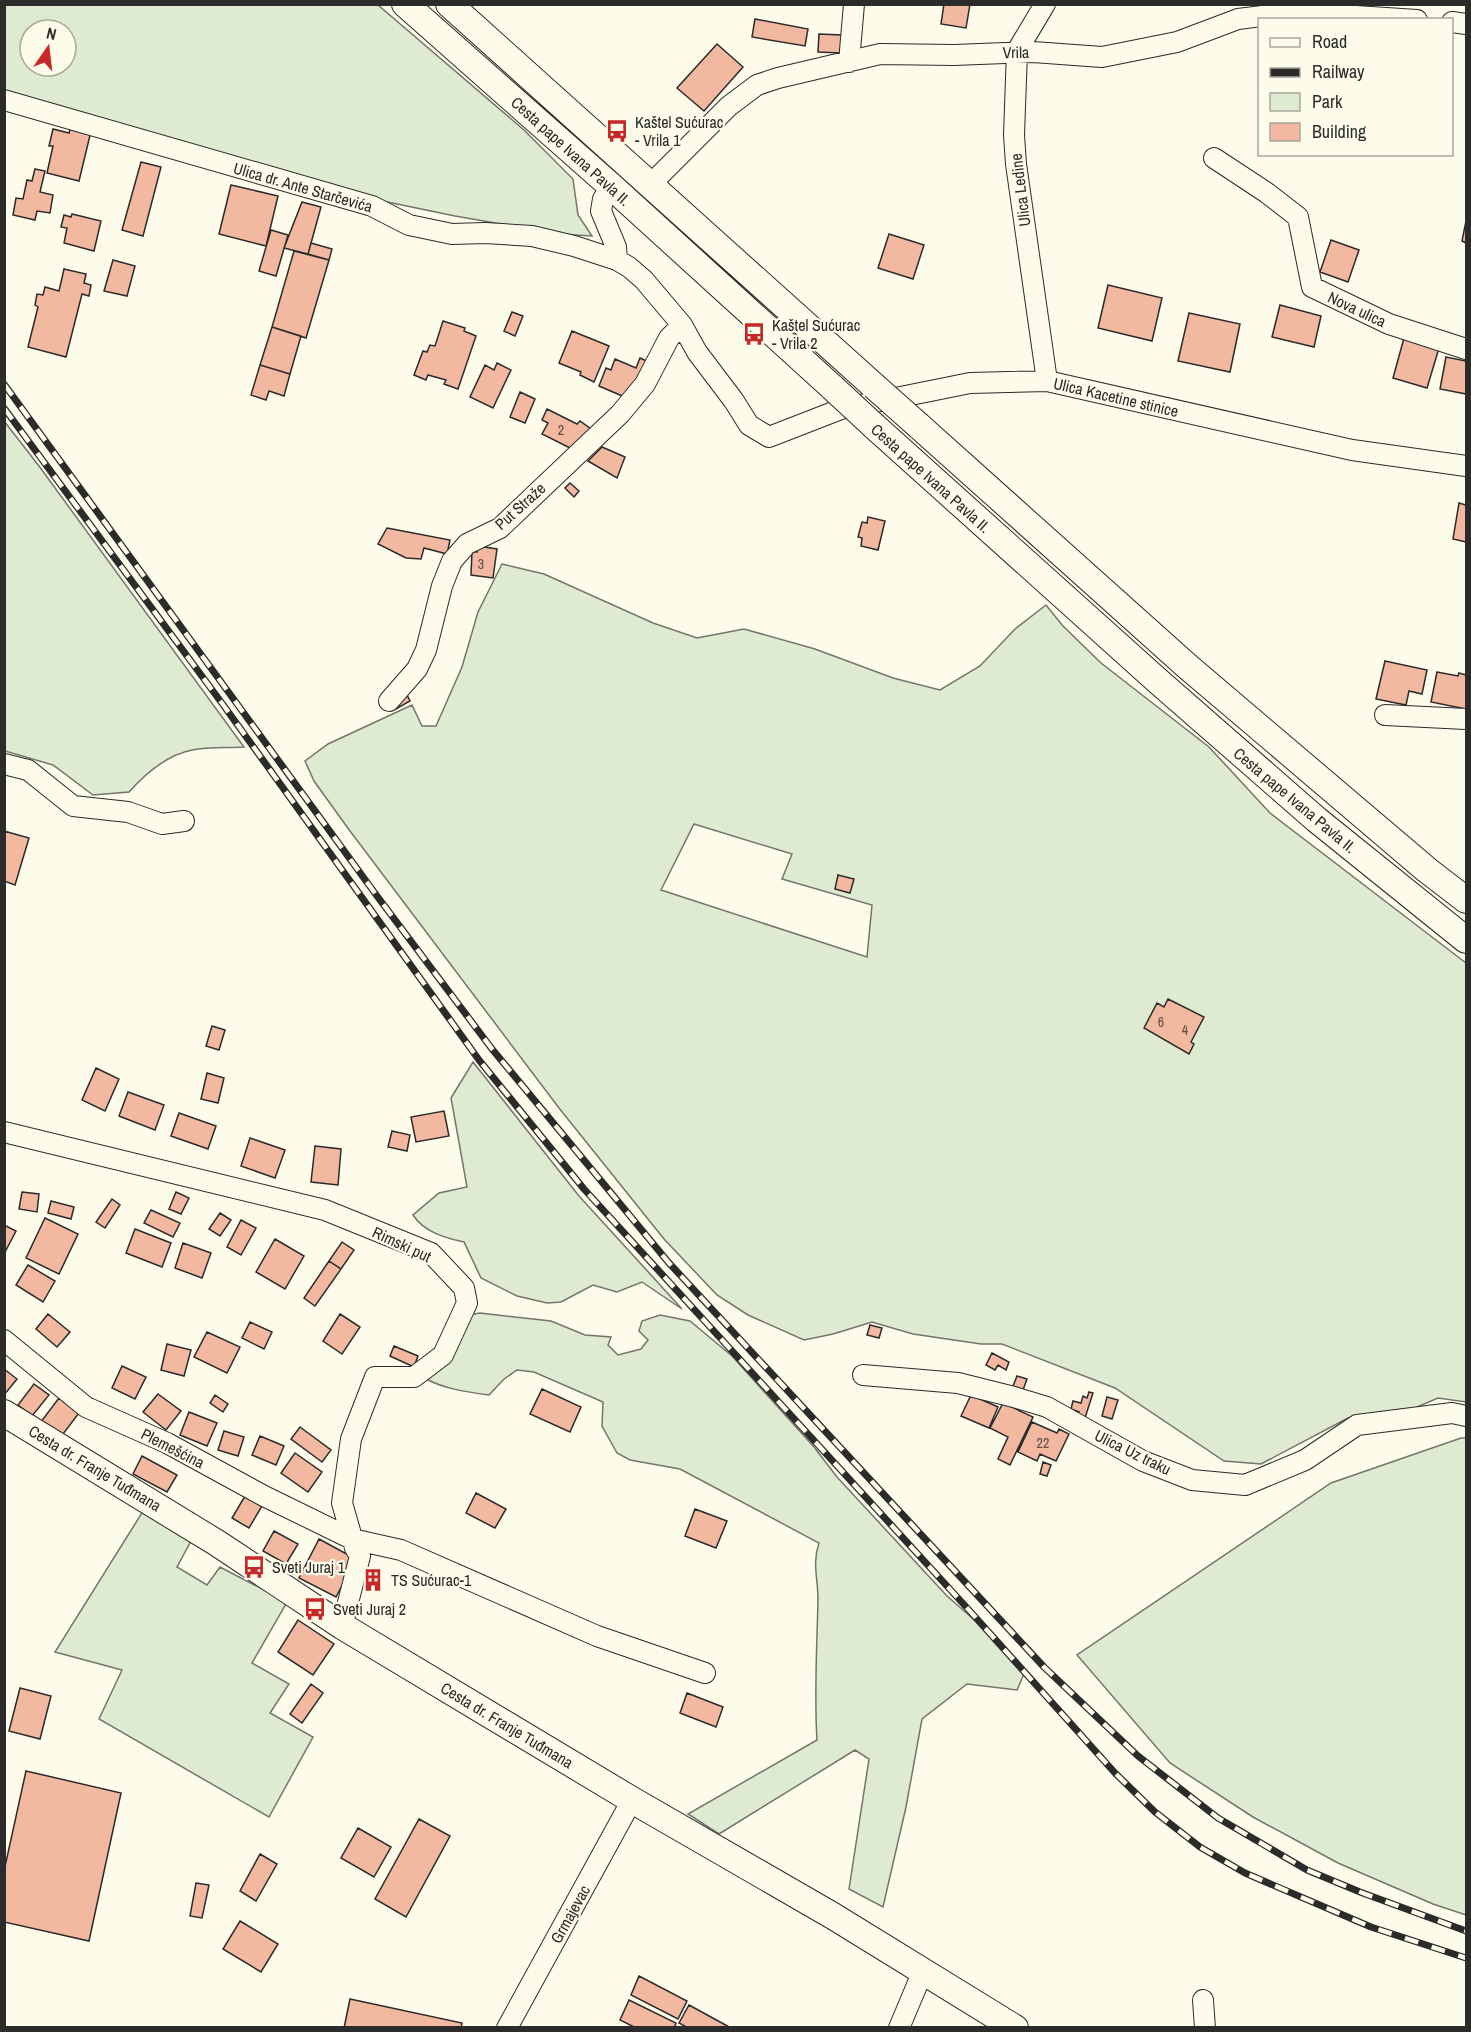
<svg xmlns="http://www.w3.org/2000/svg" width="1471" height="2032" viewBox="0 0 1471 2032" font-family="'Archivo Narrow',sans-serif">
<rect width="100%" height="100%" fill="#fdfbea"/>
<path fill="#deebd1" stroke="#74746e" stroke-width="1.5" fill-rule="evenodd" d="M4,5H378L524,130L573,179L578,215L592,236L559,234L455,216L373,199L5,92ZM30,30H66V66H30Z
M4,421L39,466L244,747C227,748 208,747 192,750C167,755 145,774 129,792L93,795L53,765L5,751Z
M502,564L544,574L653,623L697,638L744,629L815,649L893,678L940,690L980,666L1015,629L1046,605L1063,626L1101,663L1209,747L1270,813L1466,963V1402L1438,1398L1410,1410L1348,1418L1261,1464L1224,1461L1115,1388L1002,1344H981L913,1334L872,1322L833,1334L804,1340L748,1315L717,1295L664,1239L559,1108L350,831L314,781L305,761L328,744L412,705L422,726H436L462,667L478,612ZM694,824L792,854L782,879L872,905L867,957L661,890Z
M473,1062L579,1196L682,1309L642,1282L617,1292L593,1285L561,1302L547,1303L517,1296L481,1278L464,1242C445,1238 424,1232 413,1215L439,1193L467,1187L451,1098Z
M480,1313L551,1321L585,1335L611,1337L608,1345L618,1355L641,1349L648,1340L639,1331L642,1321L660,1315L690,1321L732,1356L814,1447L837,1477L947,1596L980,1625L1024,1674L1017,1690L967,1684L922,1719L906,1807L883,1907L849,1889L869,1759L855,1750L719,1834L688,1814L817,1740C814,1693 817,1646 818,1599C818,1578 812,1563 819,1543L680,1469L630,1460L617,1453L602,1426L603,1402L534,1372L517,1370L504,1379L489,1395C467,1392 445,1389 426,1379L469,1315Z
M1461,1438H1466V1915L1433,1904L1338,1863L1253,1817L1170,1763L1077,1655L1331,1483Z
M145,1508L191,1541L177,1567L207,1585L220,1567L287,1602L252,1663L289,1684L270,1713L313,1737L269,1817L99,1719L122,1670L55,1652Z"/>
<path fill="#f2b8a0" stroke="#2b2b2b" stroke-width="1.5" d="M944,4H970L966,28L941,24Z
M755,19L808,29L805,46L752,37Z
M819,34L842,35L841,53L818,52Z
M717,44L743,67L704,111L677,88Z
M72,123L92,127L79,181L47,173L53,146H49L53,129L69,133Z
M141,162L161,167L143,236L122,230Z
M35,169L45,171L40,192L53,195L50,213L37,211L35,220L13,215L16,198L23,199L27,180L32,181Z
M231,185L278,196L266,246L219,234Z
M302,202L321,207L308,254L284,248Z
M72,214L101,221L94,251L64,243L67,228L61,227L64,215L71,217Z
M1466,221V243L1462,241Z
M271,230L288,235L276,276L259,271Z
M889,234L924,245L913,279L878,268Z
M1331,240L1359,250L1348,282L1320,272Z
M311,243L332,249L329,260L308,254Z
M294,251L329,260L306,338L272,327Z
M113,260L135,266L127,296L104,291Z
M64,269L86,274L84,283L91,285L89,296L82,294L66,357L28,347L38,307L35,305L37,294L43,295L45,287L59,291Z
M1108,285L1162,298L1152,341L1098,328Z
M1280,305L1321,316L1314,347L1272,337Z
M512,312L523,316L515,336L504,331Z
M1189,313L1240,324L1230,372L1178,361Z
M443,321L465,328L464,331L476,336L458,389L444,384L446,380L428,375L426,380L414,375L423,351L427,352L430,345L435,346Z
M272,327L301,336L290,374L260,365Z
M572,331L609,346L594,382L580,375L581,372L559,363Z
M1404,338L1439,348L1427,388L1393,378Z
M1446,357L1466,361V394L1440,389Z
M640,358L651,363L627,398L599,386L606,368L611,370L615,359L636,368Z
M497,363L511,370L493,408L470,397L485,365L494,370Z
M260,365L290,374L284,396L269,391L266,400L251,395Z
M520,392L535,399L525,423L510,417Z
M547,409L577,424L580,421L591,429L574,450L542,434L548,423L542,420Z
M602,447L625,457L617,478L588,461Z
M570,483L579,491L574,497L565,488Z
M1459,503L1466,505V542L1453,539Z
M868,517L885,521L878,550L861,546L862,538L858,537L862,522L867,523Z
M387,528L450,540L447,554L424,548L421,559L406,558L378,544Z
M478,546L497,549L493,578L471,575L472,551L477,552Z
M1385,661L1427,670L1422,694L1409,691L1406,705L1376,699Z
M1437,672L1458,676L1459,673L1466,675V709L1431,702Z
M406,693L410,701L396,709V699Z
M4,831L29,838L15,885L4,881Z
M838,875L854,879L850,893L835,889Z
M1168,999L1204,1017L1191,1042L1194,1044L1189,1054L1144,1028L1157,1003L1164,1007Z
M212,1026L225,1030L219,1050L206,1046Z
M96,1068L119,1079L105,1111L82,1100Z
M207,1073L224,1078L218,1103L201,1099Z
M128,1092L164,1105L155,1130L119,1116Z
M444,1111L449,1136L416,1142L411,1117Z
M179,1113L216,1126L208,1149L171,1136Z
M392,1131L410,1135L407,1151L388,1147Z
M250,1138L285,1150L275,1178L241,1166Z
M315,1146L341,1149L338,1185L311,1182Z
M22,1192L39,1194L37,1212L19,1209Z
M176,1192L189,1198L181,1214L169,1209Z
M112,1199L120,1205L105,1228L96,1222Z
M51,1201L74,1207L71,1219L48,1213Z
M151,1210L180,1223L173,1237L144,1223Z
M220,1213L231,1220L220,1236L209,1229Z
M45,1218L78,1234L59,1274L26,1258Z
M241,1220L256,1228L241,1255L227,1247Z
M4,1225L16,1231L5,1252H4Z
M135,1229L171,1243L162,1267L126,1253Z
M275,1239L304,1256L285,1289L256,1272Z
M342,1242L354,1250L341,1269L329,1261Z
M183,1243L211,1253L202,1278L175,1268Z
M329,1261L341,1269L315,1306L304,1298Z
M28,1265L55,1281L43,1302L16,1285Z
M48,1314L70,1332L57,1347L36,1329Z
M340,1314L360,1327L342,1354L323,1341Z
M250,1322L272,1332L264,1349L242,1338Z
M870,1325L882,1328L879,1338L867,1335Z
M207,1332L240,1347L227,1373L194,1357Z
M167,1344L191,1350L184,1376L161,1370Z
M394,1346L418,1356L414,1367L390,1356Z
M992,1353L1009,1362L1006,1370L998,1365L995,1370L986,1365Z
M122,1366L146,1377L135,1399L112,1388Z
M4,1369L17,1379L4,1395Z
M1017,1376L1027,1379L1023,1390L1013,1386Z
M34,1384L49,1395L32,1416L18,1405Z
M542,1389L581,1407L570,1432L530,1414Z
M1089,1392L1093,1393L1084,1421L1076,1418L1079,1412L1071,1409L1073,1401L1081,1403L1083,1396L1087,1398Z
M158,1394L181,1411L166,1430L143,1412Z
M215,1395L228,1404L223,1412L210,1403Z
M971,1395L998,1407L989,1428L961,1416Z
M1107,1397L1118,1400L1112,1419L1102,1416Z
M59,1398L79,1413L60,1438L40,1423Z
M1003,1403L1033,1417L1010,1465L998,1459L1008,1437L990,1428Z
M189,1412L217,1423L207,1446L180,1435Z
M1032,1422L1057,1433L1059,1429L1069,1434L1056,1461L1040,1454L1037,1461L1018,1452Z
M300,1427L331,1450L322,1462L291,1439Z
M224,1431L244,1437L238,1456L218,1450Z
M260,1436L284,1446L276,1465L252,1455Z
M295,1453L322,1472L308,1492L281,1473Z
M142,1456L177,1475L167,1492L133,1474Z
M1043,1462L1051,1465L1047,1476L1040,1474Z
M476,1493L506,1509L495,1528L466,1513Z
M245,1496L262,1506L249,1528L232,1518Z
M695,1509L727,1521L716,1548L685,1536Z
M274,1531L298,1544L286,1564L263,1551Z
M319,1539L356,1559L336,1597L299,1578Z
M372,1574L379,1581L373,1586L367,1579Z
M298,1620L334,1644L313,1675L278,1652Z
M311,1684L323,1693L302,1723L290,1714Z
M20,1688L51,1696L40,1739L9,1731Z
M687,1693L723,1707L716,1727L680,1713Z
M26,1771L121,1793L89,1941L4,1922V1871Z
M419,1819L450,1836L406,1917L375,1899Z
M358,1828L391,1847L374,1877L341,1858Z
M260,1854L277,1864L256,1901L240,1891Z
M196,1883L209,1885L202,1918L190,1916Z
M240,1921L278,1944L261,1972L223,1949Z
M639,1976L687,2001L678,2019L631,1995Z
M350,1999L462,2023L461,2028H344Z
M629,2000L676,2023L674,2028H636L620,2020Z
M689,2005L731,2028H688L679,2023Z"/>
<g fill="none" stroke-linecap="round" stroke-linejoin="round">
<g stroke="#2b2b2b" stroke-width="22">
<path id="minor" d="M1045,4L1017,51L1014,135L1016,164L1047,381
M1452,22L1466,24
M849,62L854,4
M4,100L372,206L409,225L452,234L485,233L532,236L574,246L617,260L629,267L644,280L682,325L697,352L734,401L749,425L769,437L841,409L970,383L1047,381L1352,450L1466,466
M1214,158L1267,193L1298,217L1312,287L1389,324L1466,349
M651,184L729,106L757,85L778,78L880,54L954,55L1033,52L1102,57L1177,42L1238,19L1294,12L1417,20
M612,187L603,199L601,211L616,247L617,260
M389,701L417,669L426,650L442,586L452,561L467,544L500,528L620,414L645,384L669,338L682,325
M1385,715L1466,719
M4,764L28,770L73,806L128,812L162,824L184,821
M4,1132L325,1210L431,1253L464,1288L467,1303L443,1355L414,1377H375L351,1439L342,1503L355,1548L360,1556L342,1626
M4,1340L86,1407L167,1443L264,1496L352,1539L401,1550L597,1636L705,1673
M863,1375L958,1383L1014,1397L1047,1407L1143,1461L1192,1480L1245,1485L1305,1460L1357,1425L1452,1413L1466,1416
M1203,2000L1205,2028
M507,2028L632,1800
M899,2028L923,1971"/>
</g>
<g stroke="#2b2b2b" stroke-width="28">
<path id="major" d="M405,4L612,187L833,388
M449,4L874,386
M874,426L1159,682L1317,820L1466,940
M919,426L1187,666L1427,870L1466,900
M4,1413L217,1543L342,1626L632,1800L833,1916L1015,2028"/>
</g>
<use href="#minor" stroke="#fdfbea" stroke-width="20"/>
<use href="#major" stroke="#fdfbea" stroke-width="26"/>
<g stroke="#2b2b2b" stroke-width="7">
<path id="rail" d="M4,384L377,896L492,1049L669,1263L1044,1667L1138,1756L1218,1818L1307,1870L1360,1892L1466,1931
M4,408L224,706L479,1060L584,1189L968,1609L1115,1773L1155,1812L1200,1847L1245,1873L1371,1927L1466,1958"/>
</g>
<use href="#rail" stroke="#fdfbea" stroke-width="4.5" stroke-dasharray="14" stroke-linecap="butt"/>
<g stroke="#2b2b2b" stroke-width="28" stroke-linecap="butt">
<path id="major-bridge" d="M874,386L919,426
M833,388L874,426"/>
</g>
<use href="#major-bridge" stroke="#fdfbea" stroke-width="26"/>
</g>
<defs>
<g id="bus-bare" transform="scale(1.8)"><path d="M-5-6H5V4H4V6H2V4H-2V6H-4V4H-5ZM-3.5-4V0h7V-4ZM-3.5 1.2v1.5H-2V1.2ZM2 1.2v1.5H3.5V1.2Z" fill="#c62828" stroke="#fdfbea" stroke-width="2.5" paint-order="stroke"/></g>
<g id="building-bare" transform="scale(1.8)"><path d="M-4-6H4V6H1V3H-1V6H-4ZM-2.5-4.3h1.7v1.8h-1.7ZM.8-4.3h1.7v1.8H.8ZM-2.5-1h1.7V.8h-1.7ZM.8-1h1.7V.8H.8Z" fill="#c62828" stroke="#fdfbea" stroke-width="2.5" paint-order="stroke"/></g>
</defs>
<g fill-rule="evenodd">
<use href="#bus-bare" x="617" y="131"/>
<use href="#bus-bare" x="754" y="334"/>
<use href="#bus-bare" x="254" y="1567"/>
<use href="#building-bare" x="373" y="1580"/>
<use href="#bus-bare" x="315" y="1609"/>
</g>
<g text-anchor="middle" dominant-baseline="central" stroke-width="4.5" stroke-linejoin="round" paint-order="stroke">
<g font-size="14" fill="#5d4e48">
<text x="561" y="430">2</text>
<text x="481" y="564">3</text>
<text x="1161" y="1022">6</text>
<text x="1185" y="1030">4</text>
<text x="1043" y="1443">22</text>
</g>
<g font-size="16" fill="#2b2b2b" stroke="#fdfbea">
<text transform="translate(1016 52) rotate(-1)">Vrila</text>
<text transform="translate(571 151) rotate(42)">Cesta pape Ivana Pavla II.</text>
<text transform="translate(303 187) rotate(16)">Ulica dr. Ante Starčevića</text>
<text transform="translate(1020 190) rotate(-97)">Ulica Ledine</text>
<text transform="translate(1357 309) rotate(25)">Nova ulica</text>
<text transform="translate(1116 397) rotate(13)">Ulica Kacetine stinice</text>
<text transform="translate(931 478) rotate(42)">Cesta pape Ivana Pavla II.</text>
<text transform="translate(520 506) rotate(-42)">Put Straže</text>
<text transform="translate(1295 800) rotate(40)">Cesta pape Ivana Pavla II.</text>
<text transform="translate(402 1244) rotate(25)">Rimski put</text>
<text transform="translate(173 1448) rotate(27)">Plemešćina</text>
<text transform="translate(1133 1452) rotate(26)">Ulica Uz traku</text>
<text transform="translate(95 1468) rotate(31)">Cesta dr. Franje Tuđmana</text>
<text transform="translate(507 1725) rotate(31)">Cesta dr. Franje Tuđmana</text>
<text transform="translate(570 1914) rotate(-61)">Grmajevac</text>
</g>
<g font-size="16" fill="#2b2b2b" stroke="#fdfbea" text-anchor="start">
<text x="635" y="122">Kaštel Sućurac<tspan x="635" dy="18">- Vrila 1</tspan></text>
<text x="772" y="325">Kaštel Sućurac<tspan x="772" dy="18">- Vrila 2</tspan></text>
<text x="272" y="1567">Sveti Juraj 1</text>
<text x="391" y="1580">TS Sućurac-1</text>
<text x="333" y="1609">Sveti Juraj 2</text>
</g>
</g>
<rect width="1471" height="2032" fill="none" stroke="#2b2b2b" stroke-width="12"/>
<rect x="1258" y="18" width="195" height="138" fill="#fdfbea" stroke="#a9a89e" stroke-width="1.5"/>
<rect x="1270" y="38" width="30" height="9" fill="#fdfbea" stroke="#a9a89e" stroke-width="1.5"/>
<text x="1312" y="48" font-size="18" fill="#2b2b2b">Road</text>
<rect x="1270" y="68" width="30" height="9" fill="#2b2b2b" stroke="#a9a89e" stroke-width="1.5"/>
<text x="1312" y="78" font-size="18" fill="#2b2b2b">Railway</text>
<rect x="1270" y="93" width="30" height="18" fill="#deebd1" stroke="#a9a89e" stroke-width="1.5"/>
<text x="1312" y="108" font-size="18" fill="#2b2b2b">Park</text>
<rect x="1270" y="123" width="30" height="18" fill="#f2b8a0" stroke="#a9a89e" stroke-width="1.5"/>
<text x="1312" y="138" font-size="18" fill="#2b2b2b">Building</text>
<g transform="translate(48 48) rotate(14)"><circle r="28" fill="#fdfbea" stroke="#a9a89e" stroke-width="1.5"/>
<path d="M0-4.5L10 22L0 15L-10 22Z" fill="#c62828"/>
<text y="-9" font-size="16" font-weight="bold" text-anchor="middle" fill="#2b2b2b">N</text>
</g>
</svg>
